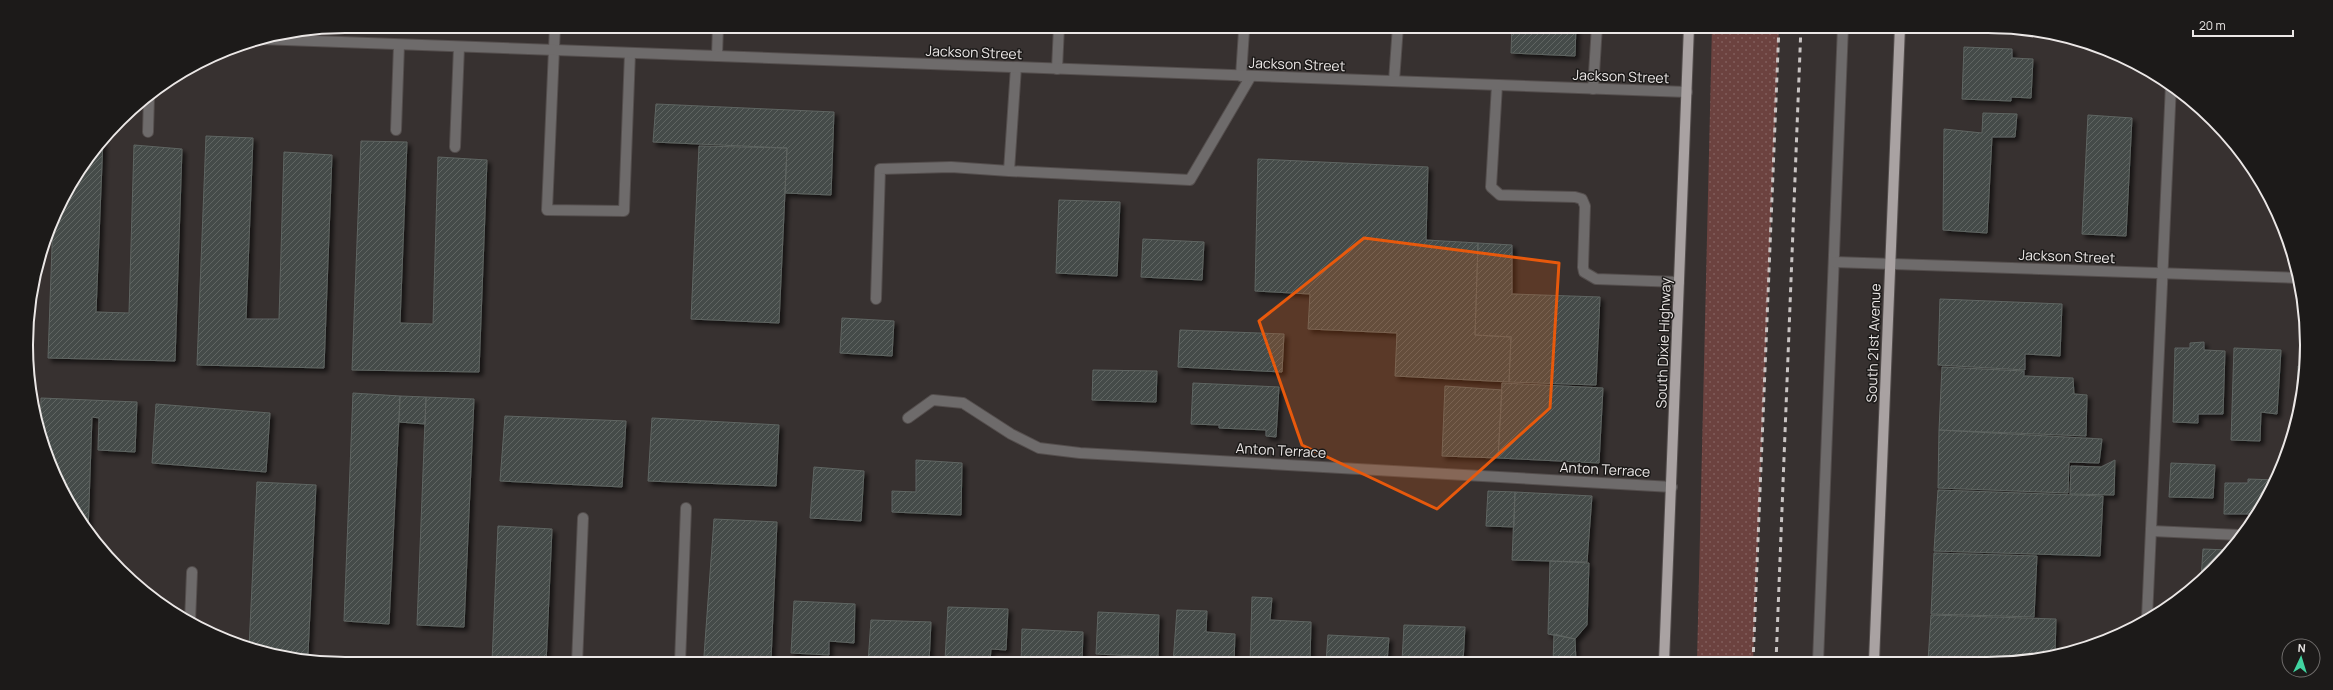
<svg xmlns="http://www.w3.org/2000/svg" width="2333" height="690" viewBox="0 0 2333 690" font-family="Manrope,sans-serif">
<defs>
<pattern id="green-dots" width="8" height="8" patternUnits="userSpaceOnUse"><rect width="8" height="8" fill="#6c423f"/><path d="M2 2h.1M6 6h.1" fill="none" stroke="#815d5b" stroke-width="1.8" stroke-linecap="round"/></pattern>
<pattern id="building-hatch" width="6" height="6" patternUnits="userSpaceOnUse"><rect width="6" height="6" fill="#454b48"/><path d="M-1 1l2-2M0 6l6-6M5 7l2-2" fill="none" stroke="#606562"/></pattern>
<filter id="shadow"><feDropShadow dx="3.5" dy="3.5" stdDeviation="2" flood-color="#0009"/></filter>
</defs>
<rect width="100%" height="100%" fill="#373130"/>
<path fill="url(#green-dots)" d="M1712,26H1779L1753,662H1697Z"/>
<path fill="url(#building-hatch)" stroke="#5f6562" filter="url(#shadow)" d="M1512,26H1576L1575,56L1511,53Z
M1964,47L2012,49V58L2033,59L2031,98L2011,97V101L1962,99Z
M656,104L834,112L831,195L785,193L787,148L653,142Z
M1983,113L2017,114L2015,137H1992L1987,233L1943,230L1944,129L1982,133Z
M2088,115L2132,118L2126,236L2082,234Z
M206,136L253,138L246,319H279L284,152L332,155L324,368L197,365Z
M103,139L96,312L129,313L134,145L182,149L175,361L48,358L53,219L59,204L92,151Z
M361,141L407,142L400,323L433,324L438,157L487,160L479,372L352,370Z
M699,146L787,148L779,323L691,319Z
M1258,159L1428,167L1426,240L1478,243L1475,335L1511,337L1509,382L1395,376L1397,333L1308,329L1310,294L1255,291Z
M1059,200L1120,202L1117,276L1056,273Z
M1143,239L1204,242L1202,280L1141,277Z
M1478,243L1512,245V294L1600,297L1596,385L1509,382L1511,337L1475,335Z
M1940,299L2062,304L2060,356L2025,354V370L1938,365Z
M842,318L894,321L892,356L840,353Z
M1180,330L1284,334L1282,372L1178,367Z
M2204,342V350L2225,351L2223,414H2198V423L2173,422L2175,348H2190V343Z
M2234,348L2281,350L2277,414L2261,412L2260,441L2231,440Z
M2298,366L2305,367L2298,414H2296Z
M1942,367L2024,371V376L2073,378L2074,394L2087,395L2086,436L1939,430Z
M1093,370L1157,371L1156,402L1092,400Z
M1193,383L1279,387L1276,437L1266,436V430L1219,428V425L1191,424Z
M1502,383L1603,388L1599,463L1498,458Z
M1445,386L1502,390L1498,458L1442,456Z
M353,393L400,396L389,624L344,621Z
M400,396L426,397L425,424L399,422Z
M426,397L474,399L464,627L417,625Z
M41,398L137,402L135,452L98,450L99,418L92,417L88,533L59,486L40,435Z
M156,404L270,413L266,472L152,463Z
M505,416L626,421L622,487L500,481Z
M652,418L779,425L776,486L648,481Z
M1939,430L2102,439L2099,463L2069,462L2068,493L1938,488Z
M916,460L962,463L961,515L892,512V491L916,492Z
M2115,460L2114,495L2070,494L2071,466L2101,467Z
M2171,463L2215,465L2213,498L2169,497Z
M814,467L864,471L861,521L810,518Z
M2248,479L2276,480L2274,486L2254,514H2224L2225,483H2248Z
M257,482L316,485L308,654L264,652L249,648Z
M1938,490L2103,496L2100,556L1934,551Z
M1488,491L1515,492L1514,527L1486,526Z
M1515,492L1592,496L1587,562L1512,560Z
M714,519L777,522L771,660L704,656Z
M498,526L552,529L546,664L492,662Z
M2203,549L2228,550L2213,571L2201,580Z
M1934,553L2037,556L2034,617L1931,614Z
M1550,561L1589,563L1587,625L1575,639L1548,634Z
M1252,597L1272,598L1270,620L1311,622L1310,662L1250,663Z
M794,601L855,604L854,643L829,641V655L791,653Z
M948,607L1008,609L1006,650L991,649L990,662L945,660Z
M1177,610L1207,611L1206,632L1235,634L1234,663H1173Z
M1098,612L1159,615L1158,657L1096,654Z
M1931,615L2056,619L2055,654L2029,661H1928Z
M871,620L931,622L929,663H868Z
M1404,625L1465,627L1463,662H1402Z
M1022,629L1083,632L1082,663H1021Z
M1554,634L1575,639L1576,662H1553Z
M1328,635L1389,638L1387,662H1326Z"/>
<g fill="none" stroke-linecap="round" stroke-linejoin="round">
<g stroke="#544e4d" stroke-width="12">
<path id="service" d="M555,26L547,210L624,211L630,53
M717,56L718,26
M1016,67L1009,171L1190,180L1251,76
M1057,69L1059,26
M1241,76L1244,31L1242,26
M1394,81L1398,26
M1497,85L1491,187L1500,195L1575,197L1582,199L1585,206L1583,267L1584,272L1596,279L1679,282
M1593,89L1597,26
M396,130L399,45
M148,132L149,96
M455,147L459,47
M876,299L880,169L951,167L1009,171
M2152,531L2239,535
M2147,618L2171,84
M190,622L192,572
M1818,662L1843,26
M680,663L686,508
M577,664L583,518"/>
</g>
<g stroke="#544e4d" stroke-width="12">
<path id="minor" d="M259,39L1687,92
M1834,262L2300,278
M908,418L933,400L963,403L1011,434L1039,448L1080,453L1672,487"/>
</g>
<g stroke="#544e4d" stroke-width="12">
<path id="primary" d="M1664,662L1689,26
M1874,662L1900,26"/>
</g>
<use href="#service" stroke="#6e6b6b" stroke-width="10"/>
<use href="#minor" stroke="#6e6b6b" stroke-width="10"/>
<use href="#primary" stroke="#a9a2a2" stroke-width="10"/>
<path stroke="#c9c4c3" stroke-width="3" stroke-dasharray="5 5" stroke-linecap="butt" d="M1753,662L1779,26
M1776,662L1801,26"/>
</g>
<path fill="#e8590c" fill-opacity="0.2" stroke="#e8590c" stroke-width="3" stroke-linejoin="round" d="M1364,238L1559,263L1550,408L1437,509L1302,445L1259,321Z"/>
<g text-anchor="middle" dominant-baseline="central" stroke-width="3" stroke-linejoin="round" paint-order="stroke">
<g font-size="14" fill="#ebe7e6" stroke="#1c1a19">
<text transform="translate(974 52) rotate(2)">Jackson Street</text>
<text transform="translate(1297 64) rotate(2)">Jackson Street</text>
<text transform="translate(1621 76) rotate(2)">Jackson Street</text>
<text transform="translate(2067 256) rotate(2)">Jackson Street</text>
<text transform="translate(1663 343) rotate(-88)">South Dixie Highway</text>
<text transform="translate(1873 343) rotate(-88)">South 21st Avenue</text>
<text transform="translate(1281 450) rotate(3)">Anton Terrace</text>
<text transform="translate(1605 469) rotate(3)">Anton Terrace</text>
</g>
</g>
<path d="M0 0H2333V690H0ZM345 33H1988A312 312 0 0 1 2300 345V345A312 312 0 0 1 1988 657H345A312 312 0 0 1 33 345V345A312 312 0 0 1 345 33Z" fill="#1c1a19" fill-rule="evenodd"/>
<path fill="none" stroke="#ebe7e6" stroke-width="2" d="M345 33H1988A312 312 0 0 1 2300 345V345A312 312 0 0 1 1988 657H345A312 312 0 0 1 33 345V345A312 312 0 0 1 345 33Z"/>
<g transform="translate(2301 658) rotate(4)"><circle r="19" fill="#1c1a19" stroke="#6f6c6b"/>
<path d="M0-3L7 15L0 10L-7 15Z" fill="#41d4a1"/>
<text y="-6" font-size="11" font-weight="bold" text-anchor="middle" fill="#ebe7e6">N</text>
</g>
<path d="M2193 30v6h100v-6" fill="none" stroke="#ebe7e6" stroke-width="2"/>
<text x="2199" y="30" font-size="12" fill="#ebe7e6" stroke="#1c1a19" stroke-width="3" paint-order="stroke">20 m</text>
</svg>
